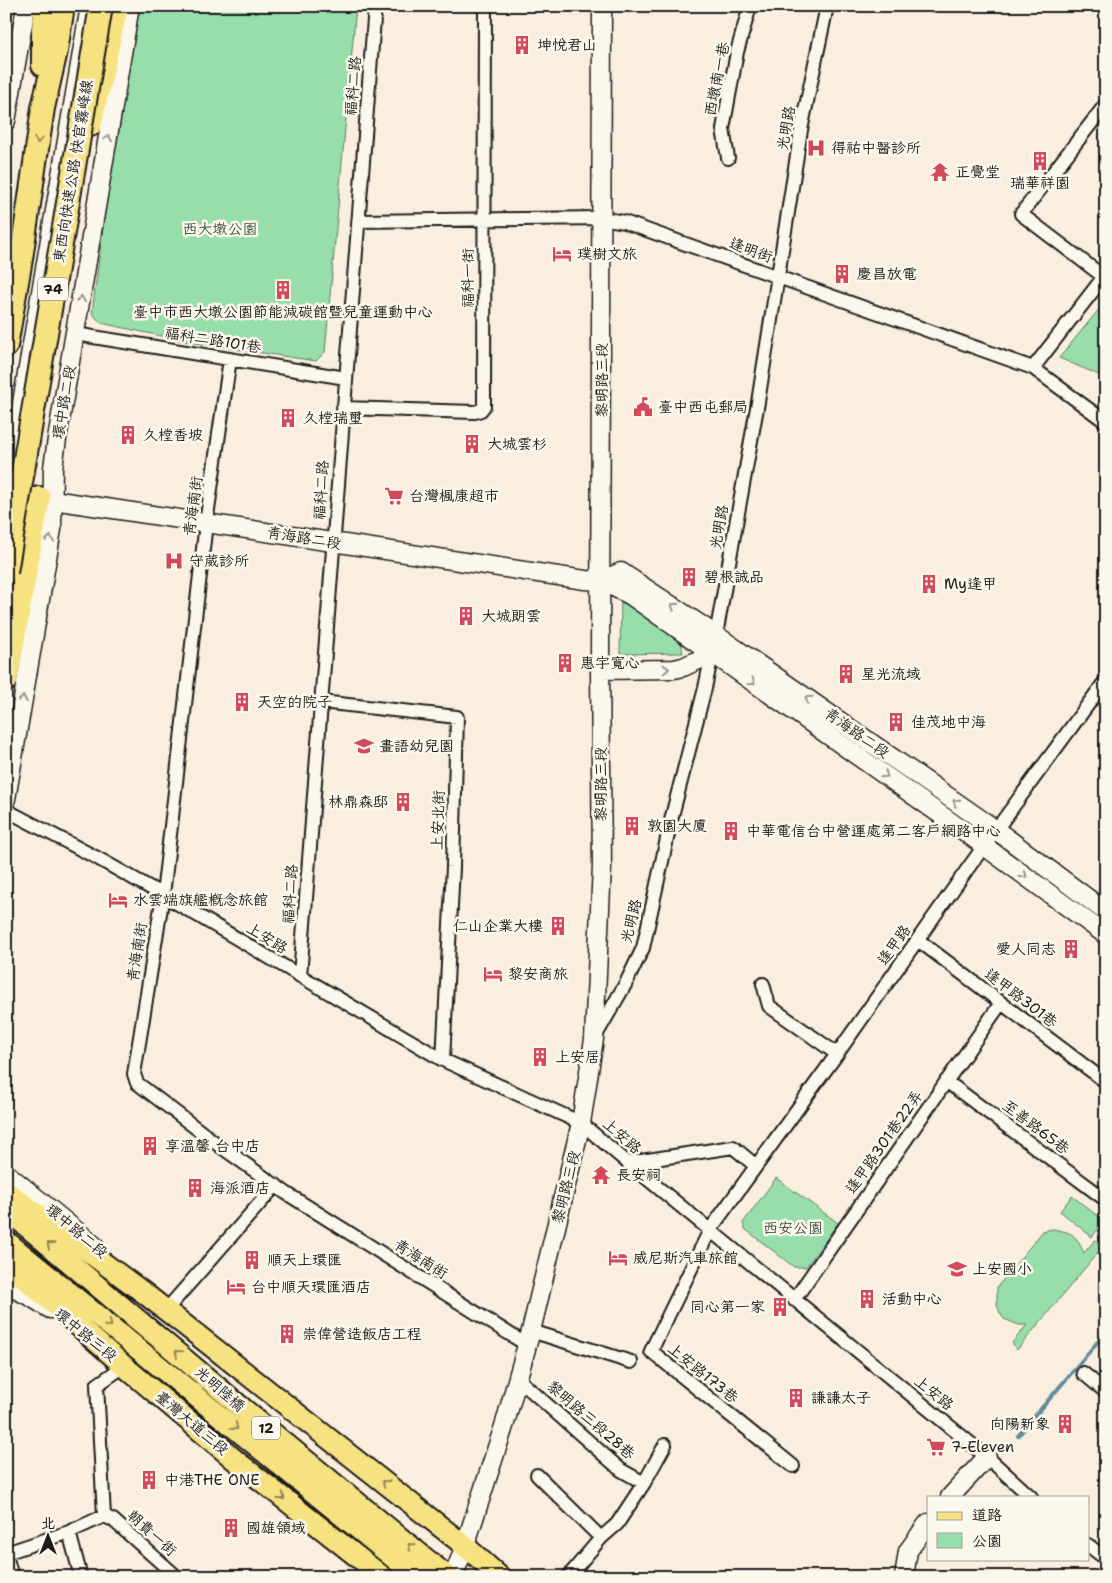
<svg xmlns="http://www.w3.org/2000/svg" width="1112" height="1583" viewBox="0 0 1112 1583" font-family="'Shantell Sans','LXGW WenKai TC',sans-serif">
<rect width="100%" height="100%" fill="#faeede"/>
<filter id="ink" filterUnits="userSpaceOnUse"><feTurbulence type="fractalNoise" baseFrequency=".02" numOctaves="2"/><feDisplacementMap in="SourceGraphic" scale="10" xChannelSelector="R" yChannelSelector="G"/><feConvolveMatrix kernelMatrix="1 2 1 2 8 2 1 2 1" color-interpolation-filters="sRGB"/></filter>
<g filter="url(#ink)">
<path fill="#98deaa" stroke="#5a7d63" d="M138,6H356L325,352L316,361L189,342L101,323L92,313L109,181Z
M1106,301V378L1059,358Z
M621,600L681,642L683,653L620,654Z
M776,1178L838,1223L806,1267H794L745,1229L743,1223Z
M1072,1196L1104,1221L1092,1237L1060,1211Z
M1053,1229C1074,1233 1075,1234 1084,1253L1095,1240L1104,1245L1017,1350L1012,1343L1027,1325H1019L1004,1319L1000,1313L997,1305V1287L1043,1231Z"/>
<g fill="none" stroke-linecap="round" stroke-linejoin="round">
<path stroke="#5f8b98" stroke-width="4" d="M1018,1436L1106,1332"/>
<g stroke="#1c1c1c" stroke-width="16">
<path id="street" d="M728,158L723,129L737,52L750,6
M358,221L602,218L624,222L1033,368L1106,422
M1104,277L1021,214L1106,104
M75,334L346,378
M230,359L206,523L163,895L134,1074L137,1083L213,1141L286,1193L527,1345
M1033,368L1106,274
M343,408L475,412L481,410L484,406L485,6
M321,702L457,717L453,867L443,1060
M6,810L99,859L163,895L443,1060L581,1123L628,1163L987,1457L1031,1497
M918,940L1106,1082
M300,976L375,6
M763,984L769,1006L837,1054
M595,1037L626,983L643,948L672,816L705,688L716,635L758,402L801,130L827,6
M946,1081L1106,1200
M628,1163L733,1147L756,1166
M794,1300L1001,1003
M166,1310L276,1185
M531,1331L631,1362
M1083,1373L1106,1392
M518,1379L621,1470L644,1483
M793,1466L651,1351L710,1230L837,1054L971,864L1106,680
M537,1475L601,1538
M104,1516L97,1385L124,1366
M104,1516L113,1520L177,1577
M69,1532L81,1577
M1088,1545L1106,1559
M6,1553L69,1532L104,1516
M6,1555L12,1577
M568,1577L601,1538L617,1524L644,1483L665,1445"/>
</g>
<g stroke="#1c1c1c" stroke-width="21">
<path id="secondary" d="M6,121L26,6
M6,493L585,580L601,581L630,595L961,829L1106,935
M6,496L90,6
M601,581L621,572L716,635L996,830L1106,912
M600,670L674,669L683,667L712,654
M6,799L52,529L53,468L57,439L130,6
M6,1173L95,1246
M6,1285L31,1297L50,1309
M950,1497L987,1457
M453,1577L465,1546L505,1423L531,1331L581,1123L594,1039L602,866L600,670L602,6
M904,1577L908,1551L928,1523"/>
</g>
<g stroke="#1c1c1c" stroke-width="24">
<path id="primary" d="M6,1191L144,1293L465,1546L500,1577
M6,1209L259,1422L448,1577
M6,1241L417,1577
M6,1262L124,1366L235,1460L383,1577"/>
</g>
<g stroke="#1c1c1c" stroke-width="26">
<path id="highway" d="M43,65V28L46,6
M90,125L117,6
M6,346L21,259L43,108L56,51L63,6
M6,680L39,498"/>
</g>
<use href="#street" stroke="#fbf7ec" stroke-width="12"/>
<use href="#secondary" stroke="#fbf7ec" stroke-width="18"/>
<use href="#primary" stroke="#f7e281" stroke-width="20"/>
<use href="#highway" stroke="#f7e281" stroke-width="22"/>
<g stroke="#1c1c1c" stroke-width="26" stroke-linecap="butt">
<path id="highway-bridge" d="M6,572L101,6"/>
</g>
<use href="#highway-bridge" stroke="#f7e281" stroke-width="22"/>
</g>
<defs><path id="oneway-chevron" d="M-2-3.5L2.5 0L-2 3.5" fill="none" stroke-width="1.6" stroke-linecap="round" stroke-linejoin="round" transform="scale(1.25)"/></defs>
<g stroke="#97948e">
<use href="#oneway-chevron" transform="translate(108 138) rotate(-81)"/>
<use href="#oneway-chevron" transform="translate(81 299) rotate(-81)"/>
<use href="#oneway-chevron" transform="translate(50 539) rotate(-80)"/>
<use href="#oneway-chevron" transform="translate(674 606) rotate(-147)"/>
<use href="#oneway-chevron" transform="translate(666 669) rotate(-2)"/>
<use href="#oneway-chevron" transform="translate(752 682) rotate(35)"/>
<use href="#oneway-chevron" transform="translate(23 699) rotate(-80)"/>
<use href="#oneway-chevron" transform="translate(808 699) rotate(-145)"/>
<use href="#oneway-chevron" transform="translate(885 775) rotate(35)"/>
<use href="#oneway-chevron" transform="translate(956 802) rotate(-145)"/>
<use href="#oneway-chevron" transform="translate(1024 875) rotate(36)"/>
</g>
<g stroke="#948954">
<use href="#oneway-chevron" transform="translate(38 140) rotate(98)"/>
<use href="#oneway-chevron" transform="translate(50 1245) rotate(-140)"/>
<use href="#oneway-chevron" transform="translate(109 1324) rotate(39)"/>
<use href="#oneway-chevron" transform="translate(178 1353) rotate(-139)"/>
<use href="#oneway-chevron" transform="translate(235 1427) rotate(39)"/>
<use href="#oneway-chevron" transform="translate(385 1483) rotate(-142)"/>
<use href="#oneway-chevron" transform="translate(282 1497) rotate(38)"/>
<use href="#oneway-chevron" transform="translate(411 1546) rotate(-141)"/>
</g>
</g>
<defs>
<g id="building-bare" transform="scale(1.5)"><path d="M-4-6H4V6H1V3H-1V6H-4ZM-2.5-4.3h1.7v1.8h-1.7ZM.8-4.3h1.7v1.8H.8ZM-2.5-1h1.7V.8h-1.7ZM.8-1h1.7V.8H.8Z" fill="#d1495b" stroke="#fbf7ec" stroke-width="2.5" paint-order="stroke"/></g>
<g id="hospital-bare" transform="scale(1.5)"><path d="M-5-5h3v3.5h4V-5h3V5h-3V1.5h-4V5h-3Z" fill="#d1495b" stroke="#fbf7ec" stroke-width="2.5" paint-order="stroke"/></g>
<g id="temple-bare" transform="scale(1.5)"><path d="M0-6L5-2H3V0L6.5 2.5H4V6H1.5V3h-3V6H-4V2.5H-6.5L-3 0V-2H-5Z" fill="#d1495b" stroke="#fbf7ec" stroke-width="2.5" paint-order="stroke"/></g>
<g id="hotel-bare" transform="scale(1.5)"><path d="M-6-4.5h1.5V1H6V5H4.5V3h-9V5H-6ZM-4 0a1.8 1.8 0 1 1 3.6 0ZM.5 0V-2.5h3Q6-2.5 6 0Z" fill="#d1495b" stroke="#fbf7ec" stroke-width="2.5" paint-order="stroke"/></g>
<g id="civic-bare" transform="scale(1.5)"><path d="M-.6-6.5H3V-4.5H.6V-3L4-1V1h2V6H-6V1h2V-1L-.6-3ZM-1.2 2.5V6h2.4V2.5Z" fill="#d1495b" stroke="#fbf7ec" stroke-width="2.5" paint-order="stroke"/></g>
<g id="supermarket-bare" transform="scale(1.5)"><path d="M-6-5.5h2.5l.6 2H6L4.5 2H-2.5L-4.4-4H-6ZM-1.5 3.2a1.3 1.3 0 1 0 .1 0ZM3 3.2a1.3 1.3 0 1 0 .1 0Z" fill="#d1495b" stroke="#fbf7ec" stroke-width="2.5" paint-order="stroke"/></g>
<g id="school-bare" transform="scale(1.5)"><path d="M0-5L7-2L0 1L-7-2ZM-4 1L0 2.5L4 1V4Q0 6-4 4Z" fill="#d1495b" stroke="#fbf7ec" stroke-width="2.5" paint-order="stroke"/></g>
</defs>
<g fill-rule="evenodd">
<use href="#building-bare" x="522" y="45"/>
<use href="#hospital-bare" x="816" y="148"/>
<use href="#building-bare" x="1040" y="161"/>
<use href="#temple-bare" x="940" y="172"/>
<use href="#hotel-bare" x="562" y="254"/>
<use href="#building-bare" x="842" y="274"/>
<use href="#building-bare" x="283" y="290"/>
<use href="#civic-bare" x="643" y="407"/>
<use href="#building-bare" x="288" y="418"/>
<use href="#building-bare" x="128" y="435"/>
<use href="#building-bare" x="472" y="444"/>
<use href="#supermarket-bare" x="394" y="496"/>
<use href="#hospital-bare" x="174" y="561"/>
<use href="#building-bare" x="689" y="577"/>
<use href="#building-bare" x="929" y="584"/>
<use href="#building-bare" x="466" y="616"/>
<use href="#building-bare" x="565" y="663"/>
<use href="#building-bare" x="846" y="674"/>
<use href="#building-bare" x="242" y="702"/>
<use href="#building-bare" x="896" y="722"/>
<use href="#school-bare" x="364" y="746"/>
<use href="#building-bare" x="403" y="802"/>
<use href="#building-bare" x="632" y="826"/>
<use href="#building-bare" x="731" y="831"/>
<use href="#hotel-bare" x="118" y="900"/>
<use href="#building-bare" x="558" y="926"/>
<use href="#building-bare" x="1071" y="949"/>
<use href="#hotel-bare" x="493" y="974"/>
<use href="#building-bare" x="540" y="1057"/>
<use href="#building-bare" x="150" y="1146"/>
<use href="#temple-bare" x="601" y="1175"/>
<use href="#building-bare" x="195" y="1188"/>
<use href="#hotel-bare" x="618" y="1258"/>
<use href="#building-bare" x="252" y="1260"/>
<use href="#school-bare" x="957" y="1269"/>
<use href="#hotel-bare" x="236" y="1287"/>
<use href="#building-bare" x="867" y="1299"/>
<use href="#building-bare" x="780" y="1307"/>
<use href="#building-bare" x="287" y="1334"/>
<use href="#building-bare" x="796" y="1398"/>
<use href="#building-bare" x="1065" y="1424"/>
<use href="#supermarket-bare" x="936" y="1447"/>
<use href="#building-bare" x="149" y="1480"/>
<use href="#building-bare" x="231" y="1528"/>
</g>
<g text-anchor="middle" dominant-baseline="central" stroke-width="5" stroke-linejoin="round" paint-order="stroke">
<g fill="#fbf7ec" stroke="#5f5e5a" stroke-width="1">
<rect x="38" y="277.5" width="30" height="23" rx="4"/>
<rect x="252" y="1416.5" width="28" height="23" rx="4"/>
</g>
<g font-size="14" font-weight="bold" fill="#1c1c1c">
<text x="53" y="289">74</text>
<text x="266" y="1428">12</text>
</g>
<g font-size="15" fill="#1c1c1c" stroke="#fbf7ec" text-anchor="start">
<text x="537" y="45">坤悅君山</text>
<text x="831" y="148">得祐中醫診所</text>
<text x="955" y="172">正覺堂</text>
<text x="1040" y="183" text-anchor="middle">瑞華祥園</text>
<text x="577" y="254">璞樹文旅</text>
<text x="857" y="274">慶昌放電</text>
<text x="283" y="312" text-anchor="middle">臺中市西大墩公園節能減碳館暨兒童運動中心</text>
<text x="658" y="407">臺中西屯郵局</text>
<text x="303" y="418">久樘瑞璽</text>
<text x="143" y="435">久樘香坡</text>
<text x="487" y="444">大城雲杉</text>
<text x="409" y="496">台灣楓康超市</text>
<text x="189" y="561">守葳診所</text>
<text x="704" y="577">碧根誠品</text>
<text x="944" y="584">My逢甲</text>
<text x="481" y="616">大城朗雲</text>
<text x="580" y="663">惠宇寬心</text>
<text x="861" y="674">星光流域</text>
<text x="257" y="702">天空的院子</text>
<text x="911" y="722">佳茂地中海</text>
<text x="379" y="746">畫語幼兒園</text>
<text x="388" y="802" text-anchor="end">林鼎森邸</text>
<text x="647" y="826">敦園大廈</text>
<text x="746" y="831">中華電信台中營運處第二客戶網路中心</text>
<text x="133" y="900">水雲端旗艦概念旅館</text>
<text x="543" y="926" text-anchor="end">仁山企業大樓</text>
<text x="1056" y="949" text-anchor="end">愛人同志</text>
<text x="508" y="974">黎安商旅</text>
<text x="555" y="1057">上安居</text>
<text x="165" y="1146">享溫馨 台中店</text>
<text x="616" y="1175">長安祠</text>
<text x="210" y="1188">海派酒店</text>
<text x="633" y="1258">威尼斯汽車旅館</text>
<text x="267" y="1260">順天上環匯</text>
<text x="972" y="1269">上安國小</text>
<text x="251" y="1287">台中順天環匯酒店</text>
<text x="882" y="1299">活動中心</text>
<text x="765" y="1307" text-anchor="end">同心第一家</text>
<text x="302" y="1334">崇偉營造飯店工程</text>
<text x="811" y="1398">謙謙太子</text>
<text x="1050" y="1424" text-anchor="end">向陽新象</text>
<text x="951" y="1447">7-Eleven</text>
<text x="164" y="1480">中港THE ONE</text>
<text x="246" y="1528">國雄領域</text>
</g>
<g font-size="15" fill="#1c1c1c" stroke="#fbf7ec">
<text transform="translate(717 79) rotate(-79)">西墩南一巷</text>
<text transform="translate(353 86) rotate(-85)">福科二路</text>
<text transform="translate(786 128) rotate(-80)">光明路</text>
<text transform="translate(73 171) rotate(-81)">東西向快速公路 快官霧峰線</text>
<text transform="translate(751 250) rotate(20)">逢明街</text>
<text transform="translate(468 278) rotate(-90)">福科一街</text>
<text transform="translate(213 340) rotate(9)">福科二路101巷</text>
<text transform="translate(602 380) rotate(-90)">黎明路三段</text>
<text transform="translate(64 402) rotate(-80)">環中路二段</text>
<text transform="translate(321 490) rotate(-86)">福科二路</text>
<text transform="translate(193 506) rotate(-82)">青海南街</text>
<text transform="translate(719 527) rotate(-80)">光明路</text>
<text transform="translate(304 538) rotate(9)">青海路二段</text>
<text transform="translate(857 733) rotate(35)">青海路二段</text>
<text transform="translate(601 784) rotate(-90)">黎明路三段</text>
<text transform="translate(438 820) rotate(-88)">上安北街</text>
<text transform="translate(290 894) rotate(-86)">福科二路</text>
<text transform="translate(631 921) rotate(-76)">光明路</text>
<text transform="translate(267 938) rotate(31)">上安路</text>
<text transform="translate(894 945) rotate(-55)">逢甲路</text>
<text transform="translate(137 952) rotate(-81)">青海南街</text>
<text transform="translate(1021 998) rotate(37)">逢甲路301巷</text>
<text transform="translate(1036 1127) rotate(37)">至善路65巷</text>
<text transform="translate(622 1136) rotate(41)">上安路</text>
<text transform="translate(884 1142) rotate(-55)">逢甲路301巷22弄</text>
<text transform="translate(566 1187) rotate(-76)">黎明路三段</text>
<text transform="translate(77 1231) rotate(40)">環中路二段</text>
<text transform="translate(421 1259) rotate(32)">青海南街</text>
<text transform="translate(86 1335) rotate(39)">環中路三段</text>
<text transform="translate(703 1373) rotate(39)">上安路173巷</text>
<text transform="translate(220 1389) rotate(41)">光明陸橋</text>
<text transform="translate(934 1393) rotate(39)">上安路</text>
<text transform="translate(591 1420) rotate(41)">黎明路三段28巷</text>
<text transform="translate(192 1423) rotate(40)">臺灣大道三段</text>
<text transform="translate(152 1533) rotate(42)">朝貴一街</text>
</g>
<g font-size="15" fill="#415647" stroke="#fbf7ec">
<text x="220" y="229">西大墩公園</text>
<text x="793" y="1228">西安公園</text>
</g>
</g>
<rect width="1112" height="1583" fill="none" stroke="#fbf7ec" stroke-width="25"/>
<rect x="12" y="12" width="1087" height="1558" fill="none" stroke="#1c1c1c" stroke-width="2" filter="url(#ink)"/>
<rect x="927" y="1496" width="162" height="65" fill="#fbf7ec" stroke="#a29f99"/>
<rect x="937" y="1512" width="25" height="8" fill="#f7e281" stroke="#a29f99"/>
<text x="972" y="1520" font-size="15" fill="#1c1c1c">道路</text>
<rect x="937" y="1533" width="25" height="15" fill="#98deaa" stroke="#a29f99"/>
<text x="972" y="1546" font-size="15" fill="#1c1c1c">公園</text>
<g transform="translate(48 1536)" stroke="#fbf7ec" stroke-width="4" paint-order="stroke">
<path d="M0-4L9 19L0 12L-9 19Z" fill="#1c1c1c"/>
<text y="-8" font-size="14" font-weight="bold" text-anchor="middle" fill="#1c1c1c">北</text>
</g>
</svg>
